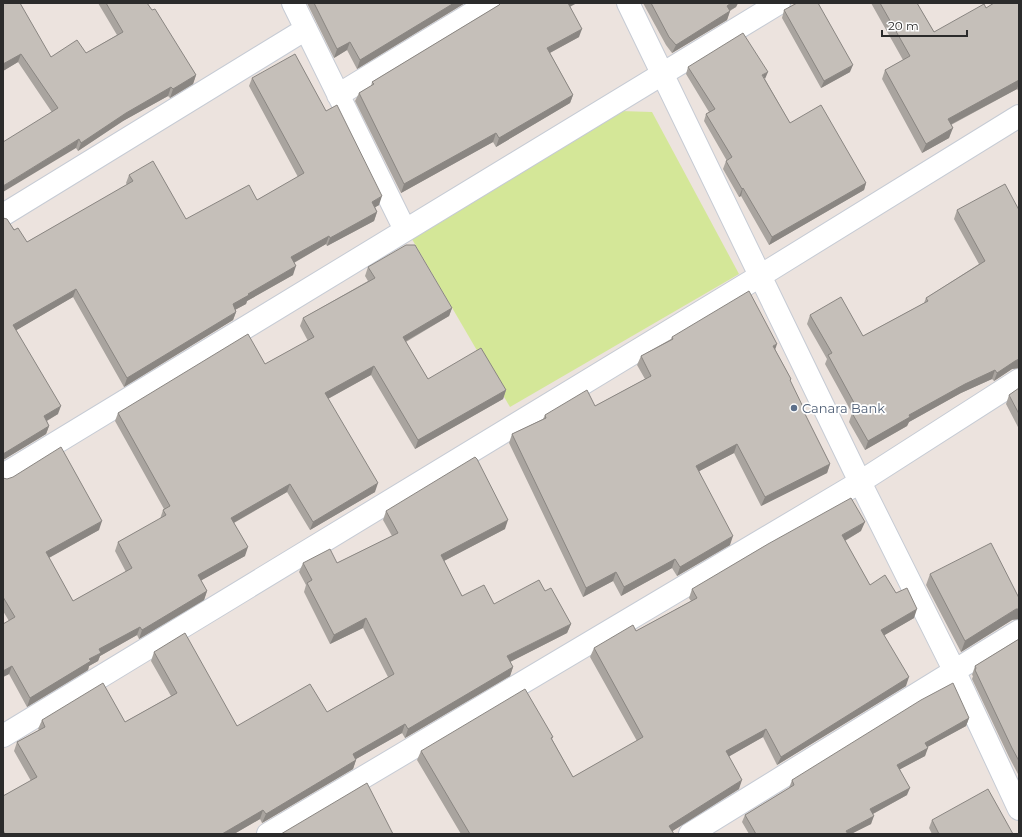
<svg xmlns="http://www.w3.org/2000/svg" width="1022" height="837" viewBox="0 0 1022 837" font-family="Montserrat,sans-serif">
<rect width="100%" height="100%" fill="#ece3de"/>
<path fill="#d4e798" d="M620,111L652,112L739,274L510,407L409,234Z"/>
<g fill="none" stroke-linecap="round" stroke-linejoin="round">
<g stroke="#c6cbd4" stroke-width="24">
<path id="minor" d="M293,3L405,230
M628,3L860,482L954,670L1019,809
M338,95L489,3
M3,215L306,29
M3,475L779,3
M3,736L760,276L1019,116
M268,834L860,482L1019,380
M690,834L1019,631"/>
</g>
<use href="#minor" stroke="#fff" stroke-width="22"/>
</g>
<path fill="#a9a49f" d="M3,3L51,57L86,53L117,35L98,3H147L196,75L193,84L170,98L168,96L123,121L78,151L18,62L3,71Z
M307,3H465L357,69L347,50L334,58Z
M643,3H738L736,7L730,11L727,20L672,53L666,45Z
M871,3H917L934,32L986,8L1019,3V92L1017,89L951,125L949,138L922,153L882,79L885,70L903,60Z
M499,5L570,7L579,37L550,53L573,95L570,103L496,147L493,142L401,193L355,101L359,93L371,86L372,82Z
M784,10L850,72L821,88L782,18Z
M688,67L765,79L790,123L866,183L864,190L769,245L741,196L739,197L723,169L726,161H727L704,121L706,114L709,112L686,74Z
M252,78L326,111L379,205L375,207L377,212L374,221L327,246L326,244L294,263L293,275L247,301L246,304L235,310L236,312L233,320L124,387L73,297L16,330L58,414L47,421L49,426L46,434L3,460V218L27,242L127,185L126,183L129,175L186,219L257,200L298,177L249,86Z
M957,210H1019V368L1012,369L994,381L992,379L961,393L909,422L907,426L865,450L849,422L852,413L825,364L827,359L807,324L810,315L863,336L924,303L926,298L979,264L954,219Z
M368,267L452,308L449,316L406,342L428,379L506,390L503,399L415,449L371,375L328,399L375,492L310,530L287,492L234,523L245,556L201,580L207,591L204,600L139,639L137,635L100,656L98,661L89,666L88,670L27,707L9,674L3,677V624L9,621L3,611V478L99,530L49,558L73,601L126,572L115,551L118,542L160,519L163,510L164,509L115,421L118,413L265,364L308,341L300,326L303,318L368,281L365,276Z
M672,337L775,349L791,379L790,381L803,411L830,464L827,473L761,506L734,453L699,471L730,545L677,576L672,568L621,596L613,581L583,597L509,443L512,434L543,419L545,415L595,406L645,379L637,365L641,356L671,339Z
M1019,388V429L1006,404L1009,395Z
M386,511L505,529L444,561L462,596L494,604L545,591L571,624L567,633L510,662L513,667L510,676L405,738L402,733L356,759V760L353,769L262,823L260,819L234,834H3V796L31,781L14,751L17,742L39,730L38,729L42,720L125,722L171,696L151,661L154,652L237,726L327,712L388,677L363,628L330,644L304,592L306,585L299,572L303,563H337L392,536L383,520Z
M861,531L845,541L870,585L896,593L914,618L884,635L906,686L777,765L763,737L729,756L739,789L672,831L674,834H461L417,760L421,751L553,737L552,739L573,777L637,741L590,657L594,648L636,631L691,601L689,598L692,589Z
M930,574L1012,620L961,652L926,585Z
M1019,639V776L1009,757L972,679L973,676L972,675L975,666Z
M969,718L966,726L927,747L925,756L900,769L907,795L873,814L871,824L851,834H749L742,822L745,815L789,788L792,780Z
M932,820L1013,834H932L929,828Z"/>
<path fill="#8a8682" d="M454,3H465L357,69L360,60Z
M567,3H577L564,10Z
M731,3H738L736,7L723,14L727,6Z
M730,11L727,20L672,53L676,45Z
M582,29L579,37L544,56L547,48Z
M350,42L347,50L334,58L337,49Z
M21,54L18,62L3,71V64Z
M853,65L850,72L821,88L824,81Z
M768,72L765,79L762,75Z
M196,75L193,84L170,98L173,89Z
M1019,80V84L1017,89L944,128L948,119Z
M171,87L168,96L123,121L78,151L81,143L126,113Z
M573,95L570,103L496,147L499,138Z
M953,128L949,138L922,153L926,144Z
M496,133L493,142L401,193L404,184Z
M79,139L76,148L3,192V186Z
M866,183L864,190L769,245L772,237Z
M743,188L741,196L739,197L742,189Z
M382,196L379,205L369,211L372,202Z
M377,212L374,221L327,246L330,238Z
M329,236L326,244L288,266L291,257Z
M296,266L293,275L247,301L246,304L229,313L233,304L248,294Z
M76,289L73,297L10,334L13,325Z
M452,308L449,316L399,345L403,337Z
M236,312L233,320L124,387L127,378Z
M777,344L774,353L773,346Z
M1019,359V365L1018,368L1012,369L994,381L997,373L1015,361Z
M374,366L371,375L322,402L325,393Z
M995,370L992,379L961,393L909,422L907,426L865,450L868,441L909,415L965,384Z
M506,390L503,399L415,449L418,440Z
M61,406L58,414L41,424L44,416Z
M49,426L46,434L3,460V454Z
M737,444L734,453L692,475L696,466Z
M830,464L827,473L761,506L765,497Z
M378,483L375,492L310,530L313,522Z
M290,484L287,492L228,526L231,518Z
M508,520L505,529L438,564L441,555Z
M102,521L99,530L43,561L46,552Z
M865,522L861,531L839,544L842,535Z
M733,536L730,545L677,576L680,567Z
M248,547L245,556L195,584L198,575Z
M675,559L672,568L621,596L624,587Z
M616,572L613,581L583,597L586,588Z
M207,591L204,600L139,639L142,630Z
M917,609L914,618L878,639L881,630Z
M1016,609H1019V619L1012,620L961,652L965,641Z
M366,618L363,628L330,644L334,635Z
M571,624L567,633L504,665L507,656Z
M140,627L137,635L100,656L98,661L89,666L88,670L27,707L30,698L89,659L99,649Z
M12,666L9,674L3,677V671Z
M513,667L510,676L405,738L408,729Z
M909,677L906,686L777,765L781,757Z
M969,718L966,726L922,750L925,743Z
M405,724L402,733L349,763L353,754Z
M766,729L763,737L723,760L726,751Z
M928,748L925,756L895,772L897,765Z
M356,760L353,769L262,823L266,814Z
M742,780L739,789L668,834L669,826Z
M910,788L907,795L867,817L870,809Z
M263,810L260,819L234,834H222Z
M874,816L871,824L851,834H845L846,831Z"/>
<path fill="#c5bfb9" stroke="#8a8682" d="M3,3H20L51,57L77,40L86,53L123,32L106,3H147L152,10L155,9L196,75L173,89L171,87L126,113L81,143L79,139L3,186V142L58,108L21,54L3,64Z
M314,3H454L360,60L350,42L337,49Z
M501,3H568L582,29L547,48L573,95L499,138L496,133L404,184L359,93L374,84L372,82L499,5Z
M651,3H731L727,6L730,11L676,45L669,37Z
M797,3H818L853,65L824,81L784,10Z
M880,3H917L934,32L984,4L986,8L994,3H1019V80L948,119L953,128L926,144L885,70L910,56Z
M743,33L768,72L762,75L790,123L821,105L866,183L772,237L743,188L742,189L726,161L732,157L706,114L715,109L688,67Z
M295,54L326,111L337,105L382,196L372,202L377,212L330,238L329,236L291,257L296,266L248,294L249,295L233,304L236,312L127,378L76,289L13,325L61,406L44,416L49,426L3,454V218L7,219L14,230L18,228L27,242L133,181L129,175L153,161L186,219L249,185L257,200L304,173L252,78Z
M1005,184L1019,210V359L1015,361L997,373L995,370L965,384L909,415L910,417L868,441L852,413L858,410L828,355L832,353L810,315L841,297L863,336L928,301L926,298L985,261L957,210Z
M406,245H415L452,308L403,337L428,379L481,348L506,390L418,440L374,366L325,393L378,483L313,522L290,484L231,518L248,547L198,575L207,591L142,630L140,627L99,649L101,653L89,659L91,661L30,698L12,666L3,671V624L15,617L3,597V478L7,479L13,477L61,447L102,521L46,552L73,601L132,568L118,542L166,515L163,510L170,506L118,413L248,334L265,364L314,337L303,318L375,278L368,267Z
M749,291L777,344L773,346L791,379L790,380L804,409L803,410L830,464L765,497L737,444L696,466L733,536L680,567L675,559L624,587L616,572L586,588L512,434L546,418L545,415L587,390L595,406L651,376L641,356L673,339L672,337Z
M1019,388V414L1009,395Z
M475,457L477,459L508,520L441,555L462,596L484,585L494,604L539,580L545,591L551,588L571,624L507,656L513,667L408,729L405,724L353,754L356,760L266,814L263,810L222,834H5L3,830V796L37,777L17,742L45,727L42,720L103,683L125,722L177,693L154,652L185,633L237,726L310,684L327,712L394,674L366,618L334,635L307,583L312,580L303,563L330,549L337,563L398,533L386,511Z
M851,498L865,522L842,535L870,585L885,575L896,593L907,588L917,609L881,630L909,677L781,757L766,729L726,751L742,780L669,826L674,834H470L421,751L525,689L553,737L551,738L573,777L643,737L594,648L633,625L636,631L697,598L692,589L768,544Z
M991,543L1019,598V609H1016L965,641L930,574Z
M1019,639V761L1012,748L975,670L976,668L975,666Z
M953,683L969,718L925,743L928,748L897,765L910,788L870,809L874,816L846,831L848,834H756L745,815L794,785L792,780L921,700Z
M367,783L393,834H281Z
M988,789L1013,834H939L932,820Z"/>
<circle fill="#5c6f8a" stroke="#fff" stroke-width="1.5" cx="794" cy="408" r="4"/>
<g text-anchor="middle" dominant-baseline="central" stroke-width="3.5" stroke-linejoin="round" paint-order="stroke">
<g font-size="13" fill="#4e5e75" stroke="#fff" text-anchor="start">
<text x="802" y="408">Canara Bank</text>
</g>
</g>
<rect width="1022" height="837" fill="none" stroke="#2b2b2b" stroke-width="8"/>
<path d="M882 30v6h85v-6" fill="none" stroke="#2b2b2b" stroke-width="2"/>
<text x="888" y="30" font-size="12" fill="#2b2b2b" stroke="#ffffff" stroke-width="3" paint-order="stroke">20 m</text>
</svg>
